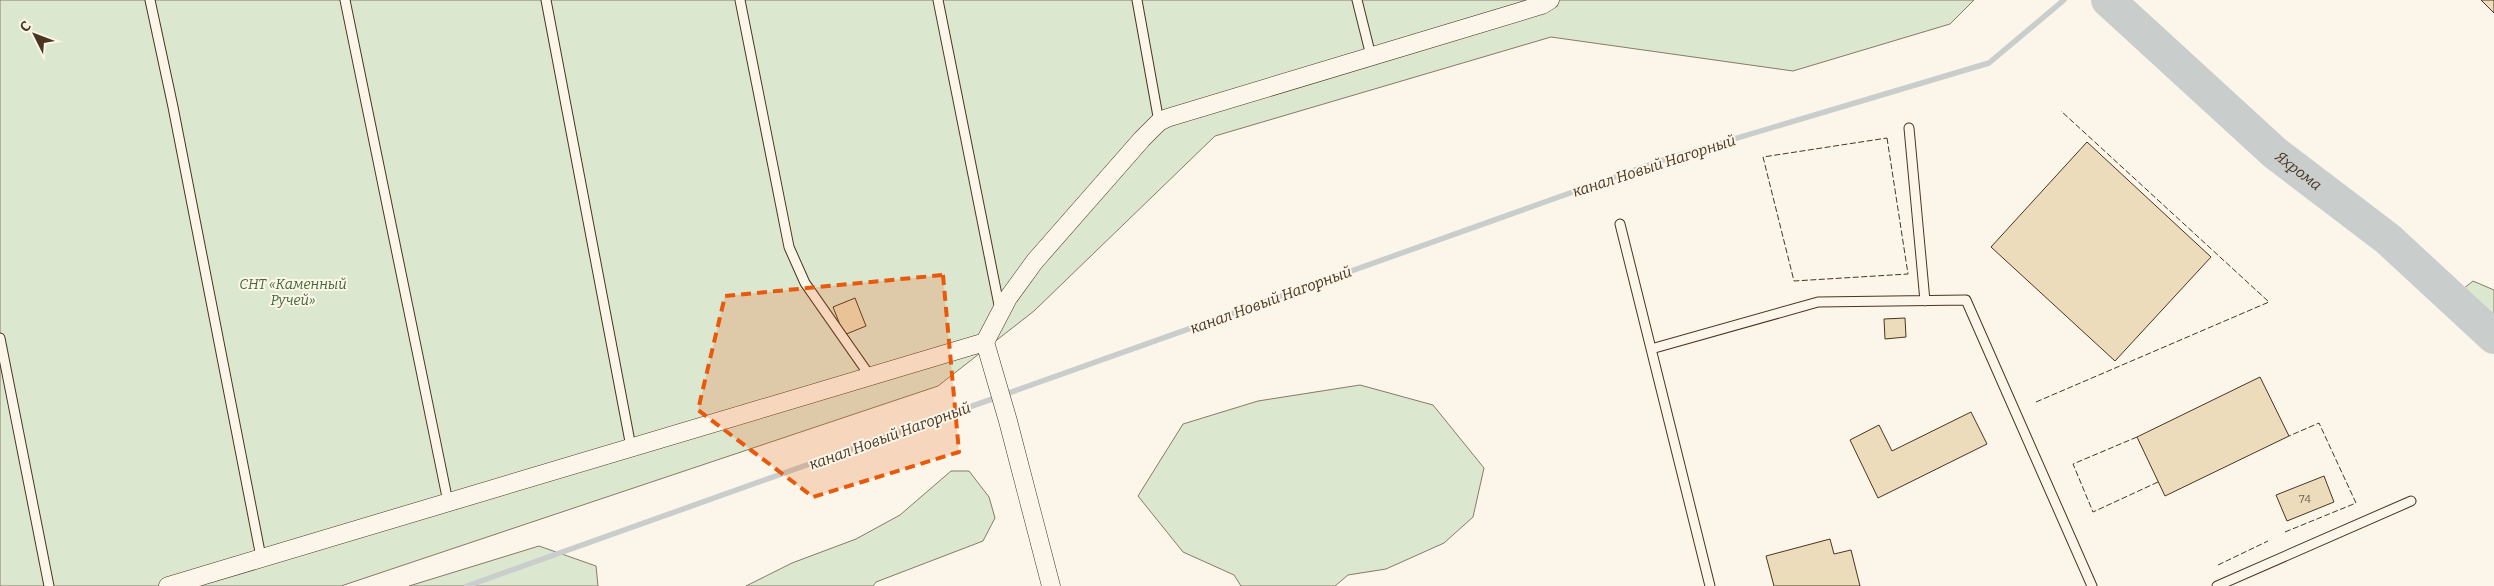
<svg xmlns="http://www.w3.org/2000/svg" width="2494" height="586" viewBox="0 0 2494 586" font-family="Bitter,serif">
<rect width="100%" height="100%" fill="#fbf6e9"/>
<path fill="#dce7d0" stroke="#887966" d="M0,0H1974L1950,24L1793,71L1551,37L1215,136L1034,311L938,386L341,586H0Z
M2473,281L2494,290V322L2463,289Z
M1360,385L1433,405L1484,468L1473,517L1444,543L1386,569L1348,575L1335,586H1241L1234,575L1183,552L1138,496L1183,424L1258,401Z
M951,471H969L989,497L995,518L983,541L876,582L873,586H746L792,563L856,539L900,515Z
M539,546L596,566L598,586H409Z"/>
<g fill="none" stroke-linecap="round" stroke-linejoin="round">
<path stroke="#c9cecd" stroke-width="5.5" d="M467,586L1660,161L1989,63L2064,0"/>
<path stroke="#c9cecd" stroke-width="34" id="s1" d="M2108,0L2275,153L2388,239L2494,337"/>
</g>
<path fill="#ecdcbc" stroke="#4a3520" d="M2481,0H2494V13Z
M2087,142L2211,257L2115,361L1991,247Z
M855,298L866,326L844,335L833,307Z
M1905,318L1906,337L1885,339L1884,319Z
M2260,377L2289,436L2165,496L2137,437Z
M1971,412L1987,444L1878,498L1850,440L1879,425L1892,451Z
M2324,476L2334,502L2287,521L2276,495Z
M1830,539L1834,554L1851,550L1860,586H1774L1766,556Z"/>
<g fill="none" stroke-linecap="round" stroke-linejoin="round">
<g stroke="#4a3520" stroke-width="11">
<path id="service" d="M150,0L173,107L261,557
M345,0L448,502
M546,0L631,447
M740,0L789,247L805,283L870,376
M938,0L1000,310
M1137,0L1159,122
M1357,0L1371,56
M1909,128L1925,301
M1620,224L1710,586
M0,338L49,586
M1651,349L1818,302L1966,300L2092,586
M2217,586L2411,501"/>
</g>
<g stroke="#4a3520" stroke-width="19">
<path id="minor" d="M168,586L985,342
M1051,586L1008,421L985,342L1008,298L1035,261L1142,139L1159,122L1167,118L1542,5L1550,0"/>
</g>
<use href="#service" stroke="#fbf6e9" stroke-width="9"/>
<use href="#minor" stroke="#fbf6e9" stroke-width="18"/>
<path stroke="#4a3520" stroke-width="1" stroke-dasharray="6 2.5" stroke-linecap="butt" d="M1887,138L1908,274L1794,281L1763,157Z
M2036,402L2269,302L2061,111
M2137,437L2073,464L2093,512L2158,482
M2285,532L2356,503L2319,423L2289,436
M2218,565L2268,541"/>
</g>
<path fill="#e8590c" fill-opacity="0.2" stroke="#e8590c" stroke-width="4" stroke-dasharray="10 6" stroke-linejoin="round" d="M943,275L959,452L813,497L698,410L725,296Z"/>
<g text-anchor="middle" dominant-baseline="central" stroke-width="4" stroke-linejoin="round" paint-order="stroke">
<g font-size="11" fill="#725f47">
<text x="2305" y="499">74</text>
</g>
<g font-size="14" font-style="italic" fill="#436837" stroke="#fbf6e9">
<text x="293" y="284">СНТ «Каменный<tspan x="293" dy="16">Ручей»</tspan></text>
</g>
<g font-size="15" font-style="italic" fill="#4a3520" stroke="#fbf6e9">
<text transform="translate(1654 166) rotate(-18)">канал Новый Нагорный</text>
<text stroke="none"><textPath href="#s1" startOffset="256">Яхрома</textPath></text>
<text transform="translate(1271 300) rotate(-20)">канал Новый Нагорный</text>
<text transform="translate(890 436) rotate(-20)">канал Новый Нагорный</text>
</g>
</g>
<g transform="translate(35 35) rotate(312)" stroke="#fbf6e9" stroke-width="4" paint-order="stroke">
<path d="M0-4L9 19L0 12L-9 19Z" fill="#4a3520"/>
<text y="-8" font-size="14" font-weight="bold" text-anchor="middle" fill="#4a3520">С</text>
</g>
</svg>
